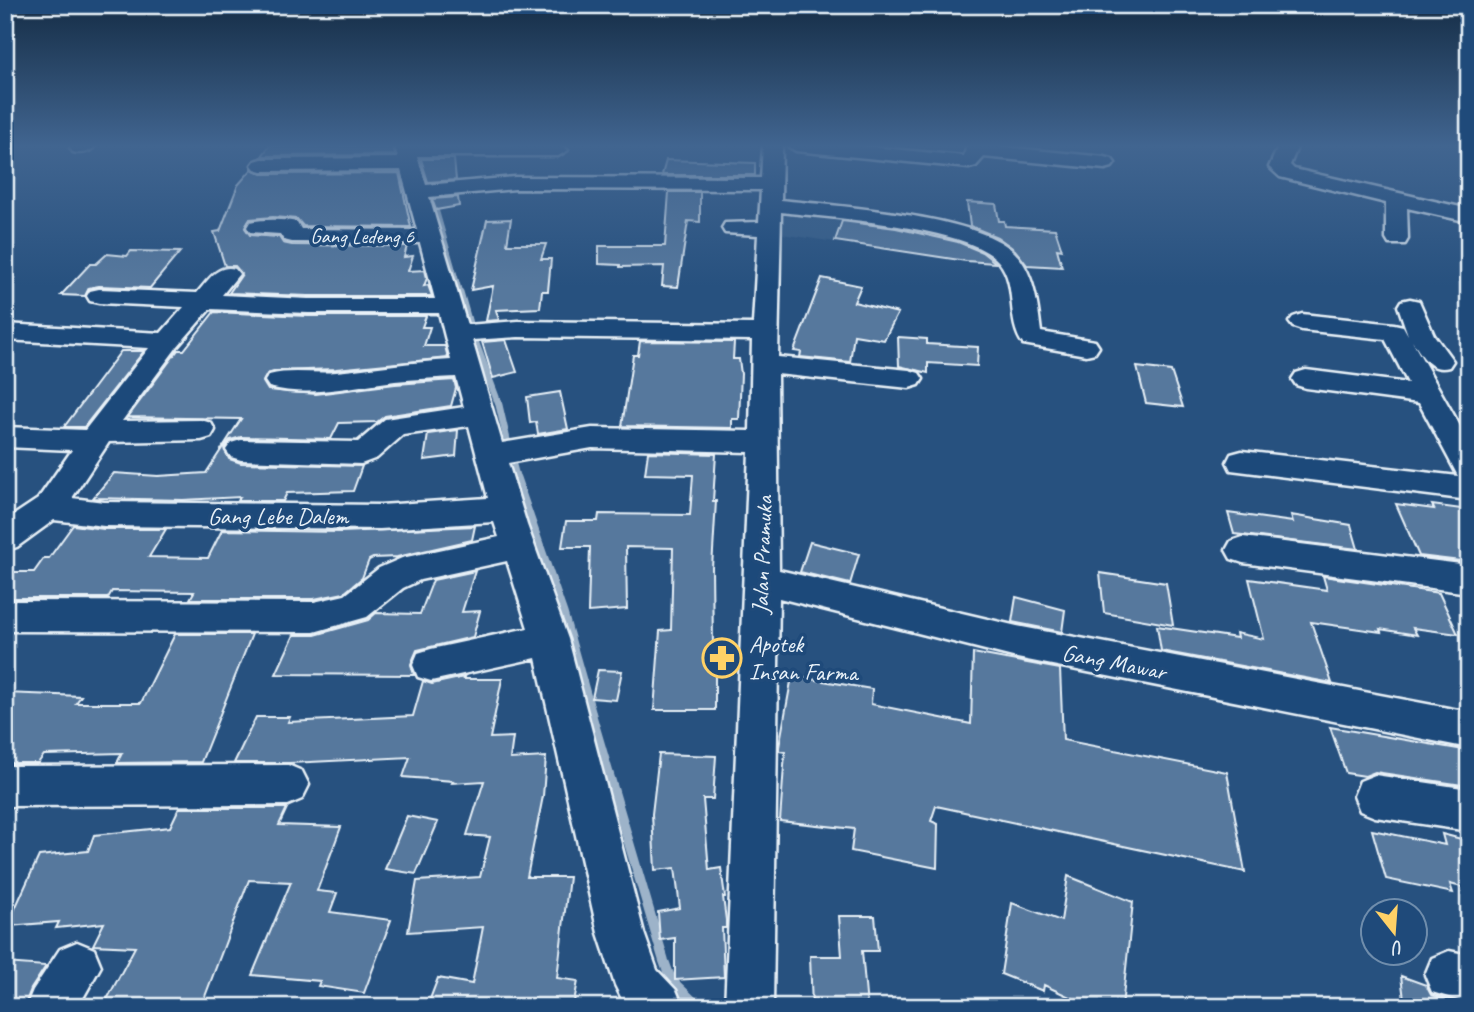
<svg xmlns="http://www.w3.org/2000/svg" width="1474" height="1012" viewBox="0 0 1474 1012" font-family="Caveat,sans-serif">
<rect width="100%" height="100%" fill="#27517f"/>
<filter id="ink" filterUnits="userSpaceOnUse"><feTurbulence type="fractalNoise" baseFrequency=".0143" numOctaves="2"/><feDisplacementMap in="SourceGraphic" scale="14" xChannelSelector="R" yChannelSelector="G"/><feConvolveMatrix kernelMatrix="1 2 1 2 8 2 1 2 1" color-interpolation-filters="sRGB"/></filter>
<g filter="url(#ink)">
<path fill="#355d88" d="M782,208L922,227L961,239L964,261L781,234Z"/>
<g fill="none" stroke-linecap="round" stroke-linejoin="round">
<path stroke="#9db3c9" stroke-width="5" d="M434,202L460,293"/>
<path stroke="#9db3c9" stroke-width="7" d="M460,292L470,327
M472,333L499,405L508,444
M510,454L517,480"/>
<path stroke="#9db3c9" stroke-width="9" d="M516,478L563,613L592,715"/>
<path stroke="#9db3c9" stroke-width="10" d="M591,714L664,961L671,980L699,1007"/>
</g>
<path fill="#57789d" stroke="#e8f1f8" stroke-width="2" d="M270,145H393L395,155L262,156Z
M421,159H454L456,180L428,182Z
M666,160L755,163V175H662Z
M252,169L262,174L399,173L411,227L303,226L297,219L273,217L250,219L245,228L250,235L279,237L283,243L292,245L407,246L404,257L413,256L408,271L425,270L427,278L424,286L428,285L432,296H308L229,293L242,274L235,266H225L214,232L220,231L238,185Z
M669,192H700V222L688,221L678,287L662,286L664,266L620,267V265L599,264V246H665Z
M458,197L459,206L436,210L432,199Z
M967,202L996,204L999,221H1004L1005,226L1055,229L1062,250L1057,249L1062,267L1027,265L1015,250L997,237L970,226Z
M511,219L507,244H546L541,259H551L548,291H542L540,308L496,310L499,320L486,321L493,286L471,290L487,220Z
M842,221L896,228L958,242L982,252L996,263L966,261L835,241Z
M131,251L180,252L150,288L99,286L89,288L85,296L61,295L90,264H96L107,254L127,256Z
M822,278L861,286L854,302L898,313L884,340L854,335L850,362L800,357L801,352L794,351Z
M214,312L308,316H426L422,327H430L424,346H445L448,358L336,369L277,371L267,374L263,382L268,390L316,394L395,384L454,380L456,388L451,406L385,416L377,422L339,423L331,439L241,437L230,440L224,448L229,459L241,463L362,466L353,491L287,493L283,501H238L240,497L183,500L93,498L114,473L158,476L206,473L241,419L128,417L178,350H184Z
M898,337L927,339V344L978,347L977,366L928,363V373L899,366Z
M506,340L517,372L493,378L482,342Z
M640,341L734,342L733,359H739L741,374L739,419H732V428L622,426L633,355H638Z
M121,351H144L84,427H64Z
M1137,367L1171,371L1183,407L1146,403Z
M560,392L568,429L538,434L536,422L530,423L527,397Z
M458,430L456,456L424,460L428,434Z
M648,452L716,454L713,501H716L712,568L713,646H732L734,670H715V710H654L660,631L671,630L673,548L626,547L627,609L588,612L590,547H562L566,521H598L599,514L690,515L693,475L645,474Z
M1396,504L1434,509L1432,505L1469,510V562L1419,556Z
M1228,513L1293,522L1291,515L1351,525L1358,549L1234,534Z
M73,525L104,529H166L149,557L208,558L222,530L341,532L475,526L472,540L397,557L373,558L369,560L362,578L344,593L314,599H190L194,592L112,591L108,598H5V572H34L44,558H49Z
M810,542L859,554L850,584L800,572Z
M475,571L462,612L480,611L473,637L417,650L411,664L414,675L276,674L294,635H315L368,620L376,613L420,614L433,580Z
M1100,573L1166,583L1173,625L1104,613Z
M1323,576L1439,593L1458,634L1413,628L1417,635L1380,629L1381,632L1311,622L1332,683L1161,651L1157,626L1237,638L1236,633L1264,639L1249,579L1327,590Z
M1016,597L1065,610L1062,632L1012,622Z
M175,634H252L201,762L117,763L122,753L44,755L38,763H5V693L81,696L76,703H141Z
M973,653L1060,669L1063,740L1227,772L1245,872L936,806L931,821L938,824L937,868L851,851L854,829L780,821L785,752L779,751V747L792,676L872,689L871,704L971,724Z
M598,670L622,671L616,700L592,698Z
M464,677L463,679H502L490,738L513,737L510,759L546,757L543,796L527,877H569L557,978L578,981L573,1007H427L438,978L472,984L483,927L408,932L417,881L480,877L490,837L467,835L484,781L452,783L453,781L403,777L410,757L290,763H234L256,717H290L288,722L413,716L423,681L432,684Z
M1330,727L1464,750L1469,759V786L1375,772L1365,776L1346,773Z
M659,754L716,756L713,799H703L709,870L721,868L725,897H723L726,920V928H722L724,977L675,980V938L660,940L658,912L680,908L675,868L655,870L652,814Z
M179,808H287L279,825L341,827L317,891L337,893L330,912L391,920L364,993L318,986L320,981L252,975L291,882L249,880L201,1007H103L135,947L93,945L104,923L56,928L59,922L7,926L39,856L88,851L94,835L170,827Z
M407,816L438,822L416,874L385,869Z
M1372,830L1445,845L1442,834L1469,841V889L1450,884L1453,893L1386,879Z
M1068,876L1133,902L1122,1007H1091L1044,985L1043,991L1001,974L1012,903L1061,921Z
M839,916H875L878,951H862L867,1007H812L810,956H842Z
M5,963L46,966L31,989L24,1007H5Z
M1401,976L1426,985L1431,995L1469,1007H1405Z"/>
<g fill="none" stroke-linecap="round" stroke-linejoin="round">
<g stroke="#e8f1f8" stroke-width="5">
<path id="minor" d="M73,145H96C90,153 82,154 73,152L70,148Z
M395,145H560L568,150L558,156H417L426,185L515,177L761,178L763,145H782L781,200C835,206 977,215 1014,252C1034,271 1038,306 1041,332L1095,341L1099,347L1095,353L1086,355L1023,344C1006,321 1018,285 999,262C969,226 829,218 781,212L778,357L909,370L919,373L923,379L919,385L909,388L777,374L779,570L1017,626L1469,712V748L1017,658L779,598L773,1007H725L749,452L592,448L508,463L527,525L568,639L644,933L657,970L676,990L683,1007H626L615,985L598,933L536,658L431,681L418,677L413,665L418,653L431,649L528,628L507,561L420,580L403,588L367,617L314,632L5,631V601L314,602L345,595L379,568L402,558L499,537L494,522L380,529L104,526L54,520L17,547L5,551V521L38,499L72,450L5,447V427L85,430L149,348L5,340V324L161,333L184,307L99,303L90,301L87,296L90,291L99,289L197,293C208,281 217,264 235,269L239,274L222,295L308,299H435L420,243L292,242L284,240L280,234L250,232L247,227L250,222C264,219 283,219 297,222L301,229L417,230L401,170L262,171L255,169L252,165L255,161L262,159L398,158ZM515,189L761,190L759,222L725,223L722,228L725,233L758,235L753,324L518,321L467,325L429,197ZM210,309L308,313H439L451,360C412,362 374,368 336,372C314,374 291,369 269,375L265,381L269,387C309,398 355,386 395,381C415,379 436,378 456,377L464,407L385,419L358,442L241,440L231,443L226,450L231,457L241,460L361,464L377,458L403,435L469,426L488,498L380,505L104,502L72,498L109,442L201,440L211,437L215,430L211,423L201,420L122,421L177,347ZM518,337L752,340L750,431L592,428L502,443L472,340Z
M786,145H852L964,156L967,145H985L1105,157L1112,159L1115,163L1112,167L1105,169L984,157L976,166L969,168L796,151Z
M1279,145H1298L1290,165L1294,169L1469,209V222L1407,208L1408,239L1405,244H1389L1386,239V203L1280,177L1269,167Z
M1410,299L1419,301L1434,335L1453,361L1449,367C1429,372 1423,356 1412,341L1469,442V500L1231,470L1227,462L1231,454L1242,451L1458,476L1419,403L1306,388L1296,385L1292,379L1296,373L1306,370L1408,383L1385,339L1302,330L1293,327L1289,322L1293,317L1302,314L1394,324L1403,326L1408,335L1398,306L1401,301Z
M1243,537L1469,565V593L1243,563L1231,559L1226,550L1231,541Z
M288,765L302,771L309,785L302,799L288,805L5,806V766Z
M1375,775L1469,789V831L1375,817L1360,811L1354,796L1360,781Z
M77,942L94,949L101,966L78,1007H26L33,990L60,949Z
M1449,951L1469,955V1003L1432,992L1425,975L1432,958Z"/>
</g>
<use href="#minor" fill="#1f4a7a" fill-rule="evenodd"/>
</g>
</g>
<linearGradient id="sky" x2="0" y2="1"><stop stop-color="#152d46"/><stop offset="0.51" stop-color="#416590"/><stop offset="1" stop-color="#416590" stop-opacity="0"/></linearGradient>
<rect width="1474" height="286" fill="url(#sky)"/>
<defs>
<g id="pharmacy-ring" transform="scale(2.0125)"><circle r="9.5" fill="#1f4a7a" stroke="#ffd166" stroke-width="1.5"/><path d="M-2-6h4v4h4v4h-4v4h-4v-4h-4v-4h4Z" fill="#ffd166"/></g>
</defs>
<g fill-rule="evenodd">
<use href="#pharmacy-ring" x="722" y="658"/>
</g>
<g text-anchor="middle" dominant-baseline="central" stroke-width="7" stroke-linejoin="round" paint-order="stroke">
<g font-size="21" fill="#e8f1f8" stroke="#1f4a7a">
<text x="362" y="236">Gang Ledeng 6</text>
</g>
<g font-size="24" fill="#e8f1f8" stroke="#1f4a7a">
<text x="278" y="516">Gang Lebe Dalem</text>
<text transform="translate(762 555) rotate(-88)">Jalan Pramuka</text>
<text transform="translate(1114 662) rotate(11)">Gang Mawar</text>
</g>
<g font-size="24" fill="#e8f1f8" stroke="#1f4a7a" text-anchor="start">
<text x="749" y="644">Apotek<tspan x="749" dy="28">Insan Farma</tspan></text>
</g>
</g>
<rect width="1474" height="1012" fill="none" stroke="#1f4a7a" stroke-width="28"/>
<rect x="14" y="14" width="1446" height="984" fill="none" stroke="#e8f1f8" stroke-width="2.5" filter="url(#ink)"/>
<g transform="translate(1394 932) rotate(163)"><circle r="33" fill="#1f4a7a" stroke="#6f8dac" stroke-width="2"/>
<path d="M0-5L12 26L0 18L-12 26Z" fill="#ffd166"/>
<text y="-10" font-size="19" font-weight="bold" text-anchor="middle" fill="#e8f1f8">U</text>
</g>
</svg>
